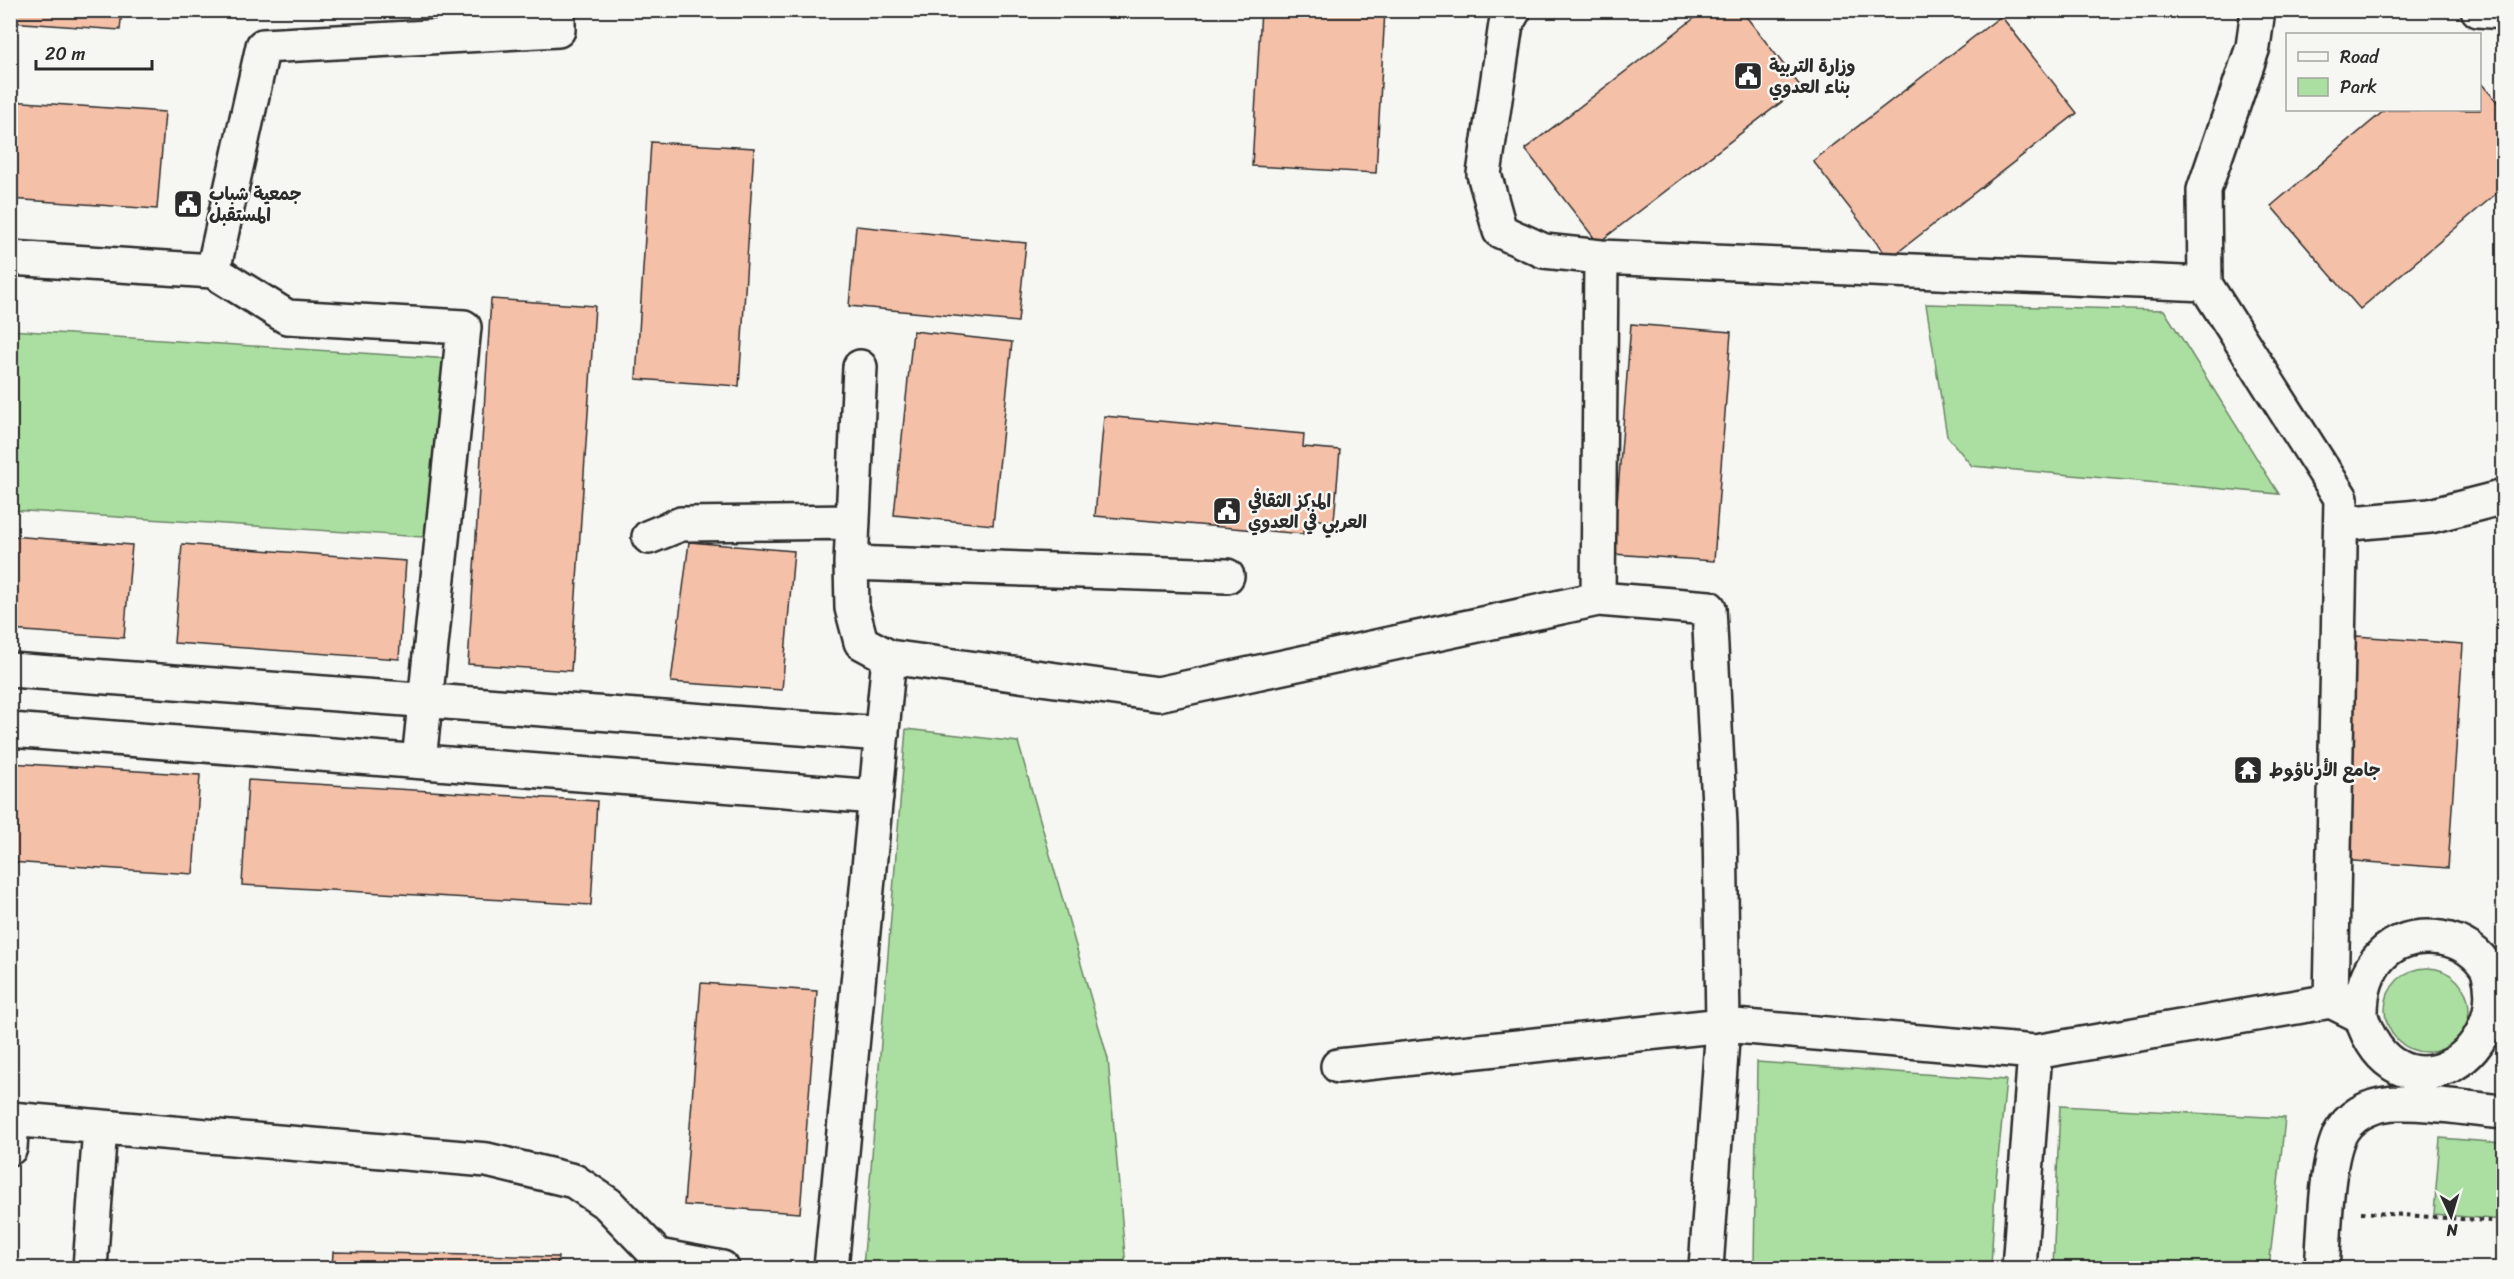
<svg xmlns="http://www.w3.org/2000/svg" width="2514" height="1279" viewBox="0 0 2514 1279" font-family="Sriracha,'Playpen Sans Arabic',sans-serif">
<rect width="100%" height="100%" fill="#f6f6f2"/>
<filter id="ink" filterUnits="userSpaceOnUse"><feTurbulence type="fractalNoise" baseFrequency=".0167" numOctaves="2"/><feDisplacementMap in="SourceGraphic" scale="12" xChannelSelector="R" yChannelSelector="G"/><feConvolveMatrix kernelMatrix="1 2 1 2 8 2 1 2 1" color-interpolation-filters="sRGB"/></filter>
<g filter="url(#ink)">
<path fill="#abdfa1" stroke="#6b8566" stroke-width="1.5" d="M1926,304L2164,310L2279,494L1972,466L1947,436Z
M10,330L451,359L438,538L11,510Z
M906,729L1018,742L1108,1059L1126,1268H863Z
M2385 1010a42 42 0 1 1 84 0a42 42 0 1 1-84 0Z
M1757,1062L2006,1080L1995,1189L1991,1268H1870L1754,1263Z
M2060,1106L2285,1118L2269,1268H2053Z
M2440,1138L2503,1143V1220L2434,1214Z"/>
<path fill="#f5c0a8" stroke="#2b2b2b" stroke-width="1.5" d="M10,10H122L120,30L10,22Z
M1261,10H1385L1376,173L1252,166Z
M1705,10H1741L1801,87L1598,243L1525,149Z
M2001,16L2077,113L1889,259L1813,161Z
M2480,82L2504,110V187L2360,309L2271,206L2385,110H2480Z
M10,101L165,112L157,209L10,199Z
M651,142L754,148L739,386L636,379Z
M856,226L1026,243L1018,322L849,306Z
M491,299L595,306L571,671L468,664Z
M1631,324L1731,332L1714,561L1613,554Z
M913,331L1012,342L993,525L894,515Z
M1104,416L1304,434L1303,447L1340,450L1334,521L1304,519L1303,534L1095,516Z
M10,536L132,545L124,638L10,630Z
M689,542L794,551L782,690L671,682Z
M182,544L406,561L399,659L174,643Z
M2356,636L2463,644L2448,868L2341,860Z
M10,763L200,775L193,874L10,862Z
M248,780L597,801L591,905L242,885Z
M701,983L817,991L800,1213L684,1205Z
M333,1252L558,1257L557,1268H332Z"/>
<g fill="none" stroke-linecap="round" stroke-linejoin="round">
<g stroke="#2b2b2b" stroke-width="38">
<path id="minor" d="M1514,10L1506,24L1484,174L1500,231L1544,251L1601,257L2205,284
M2258,10L2253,47L2204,190L2205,284L2341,498L2331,1001
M2478,10L2504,12
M10,258L213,271L287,317L464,327L419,761
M213,271L263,46L558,30V10
M860,367L851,563L852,608L861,642L889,657L1158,694L1598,599L1709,608L1720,825L1723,1025L1706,1268
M2341,524L2430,516L2504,497
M649,537L681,524L853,522
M851,563L1227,576
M1598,599L1601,257
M10,670L882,734
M10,730L876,797
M1338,1066L1723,1025L2035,1052L2331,1001L2361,1016C2395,1126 2514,1058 2488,970C2479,953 2461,941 2441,938C2389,930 2360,967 2361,1016
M10,1119L487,1160L574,1181L608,1204L658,1256L722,1268
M10,1148L12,1119
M90,1268L100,1127
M831,1268L889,657
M2019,1268L2035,1052
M2322,1268C2325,1236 2325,1154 2343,1129C2355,1111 2377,1103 2399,1103C2433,1102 2469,1109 2504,1112"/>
</g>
<path stroke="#2b2b2b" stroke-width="4" stroke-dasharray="4.5 4.5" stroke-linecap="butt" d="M2361,1212L2504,1222"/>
<use href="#minor" stroke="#f6f6f2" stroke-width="33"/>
</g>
</g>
<defs>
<g id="civic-square" transform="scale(1.5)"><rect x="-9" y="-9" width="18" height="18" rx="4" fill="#2b2b2b" stroke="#f6f6f2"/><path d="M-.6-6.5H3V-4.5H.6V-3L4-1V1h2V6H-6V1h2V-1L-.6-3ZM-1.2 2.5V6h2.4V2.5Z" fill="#fff"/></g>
<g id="temple-square" transform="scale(1.5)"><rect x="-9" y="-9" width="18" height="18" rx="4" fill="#2b2b2b" stroke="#f6f6f2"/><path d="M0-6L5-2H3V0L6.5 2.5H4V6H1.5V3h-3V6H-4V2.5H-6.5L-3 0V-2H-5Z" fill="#fff"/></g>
</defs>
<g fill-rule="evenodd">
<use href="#civic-square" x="1748" y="76"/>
<use href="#civic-square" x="188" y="204"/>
<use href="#civic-square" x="1227" y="511"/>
<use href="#temple-square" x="2248" y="770"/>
</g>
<g text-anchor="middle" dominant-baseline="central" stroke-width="5" stroke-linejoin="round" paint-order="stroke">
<g font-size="18" font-weight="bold" fill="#2b2b2b" stroke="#f6f6f2" text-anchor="start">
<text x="1769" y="66">وزارة التربية<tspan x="1769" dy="21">بناء العدوي</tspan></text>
<text x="209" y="194">جمعية شباب<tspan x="209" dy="21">المستقبل</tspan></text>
<text x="1248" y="501">المركز الثقافي<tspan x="1248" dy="21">العربي في العدوي</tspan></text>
<text x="2269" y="770">جامع الأرناؤوط</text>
</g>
</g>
<rect width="2514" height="1279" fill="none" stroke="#f6f6f2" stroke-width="36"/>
<rect x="18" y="18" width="2478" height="1243" fill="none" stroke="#2b2b2b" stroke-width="2" filter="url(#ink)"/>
<rect x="2286" y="33" width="195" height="78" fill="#f6f6f2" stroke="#a5a5a2" stroke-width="1.5"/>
<rect x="2298" y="52" width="30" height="9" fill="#f6f6f2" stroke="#a5a5a2" stroke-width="1.5"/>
<text x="2340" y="63" font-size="18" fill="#2b2b2b">Road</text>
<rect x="2298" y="78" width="30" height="18" fill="#abdfa1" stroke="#a5a5a2" stroke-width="1.5"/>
<text x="2340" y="93" font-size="18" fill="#2b2b2b">Park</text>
<g transform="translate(2451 1216) rotate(176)" stroke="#f6f6f2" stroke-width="4.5" paint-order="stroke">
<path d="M0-4.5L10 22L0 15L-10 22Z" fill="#2b2b2b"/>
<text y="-9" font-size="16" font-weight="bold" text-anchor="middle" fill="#2b2b2b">N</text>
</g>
<path d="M36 60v9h116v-9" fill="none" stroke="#2b2b2b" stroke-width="3"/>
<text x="45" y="60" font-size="18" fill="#2b2b2b" stroke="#f6f6f2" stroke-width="4.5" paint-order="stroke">20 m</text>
</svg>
